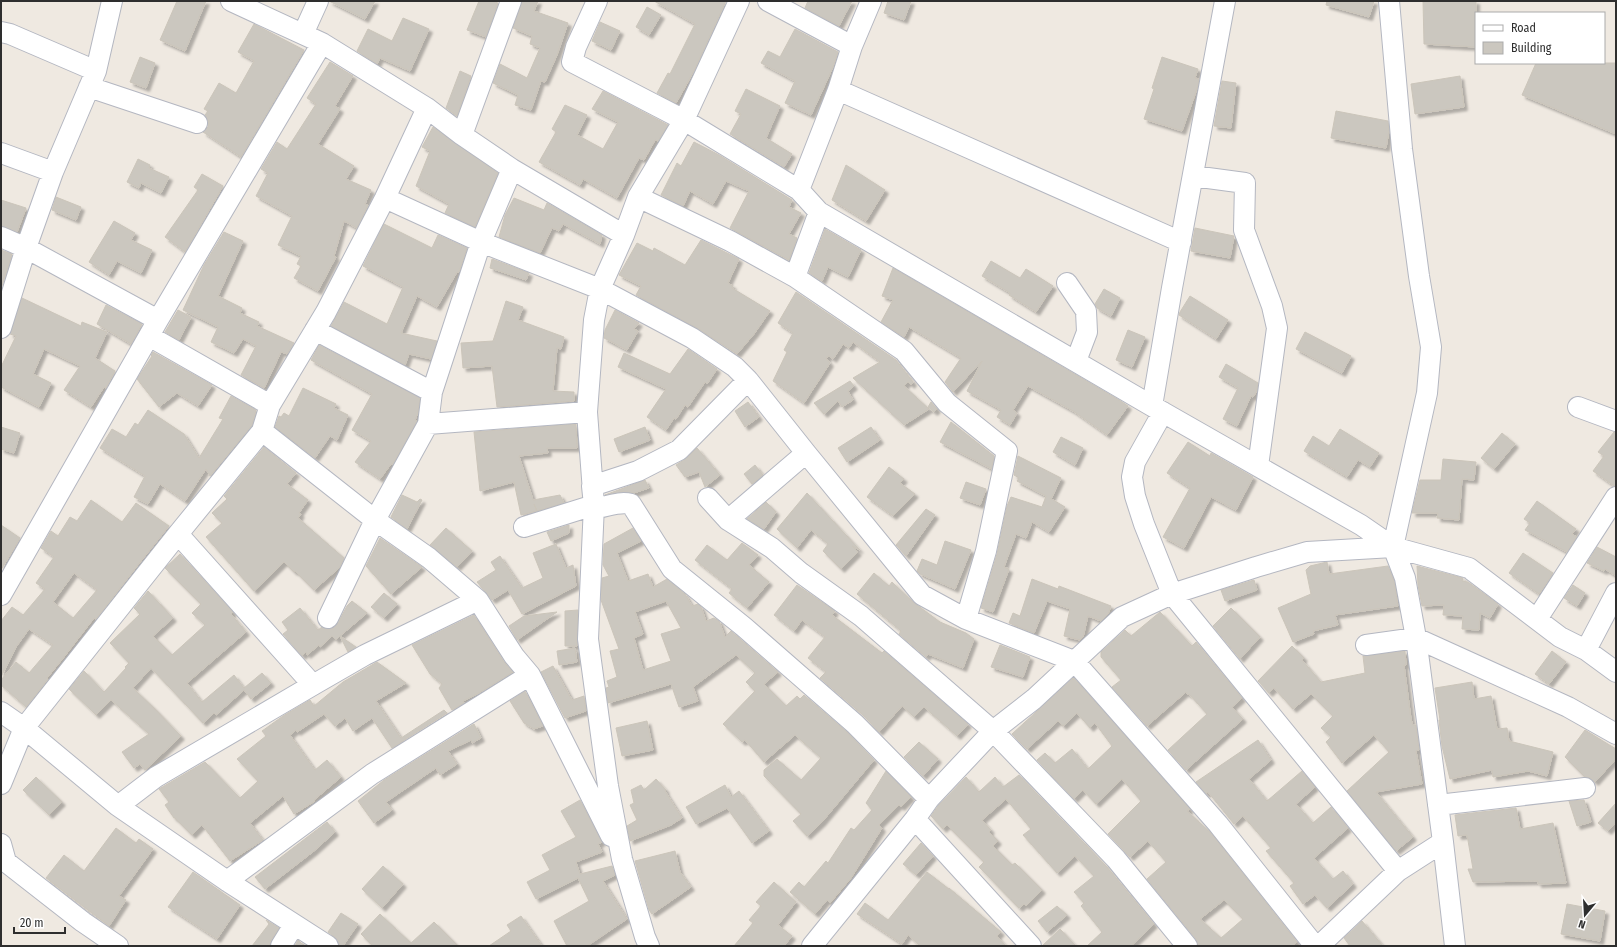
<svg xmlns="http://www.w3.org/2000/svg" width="1617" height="947" viewBox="0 0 1617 947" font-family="'Fira Sans Condensed',sans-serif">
<defs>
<filter id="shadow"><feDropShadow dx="3.5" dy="3.5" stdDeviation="1" flood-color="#0004"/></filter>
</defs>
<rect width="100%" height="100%" fill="#efe9e1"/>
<path fill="#cbc7bf" stroke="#cbc5ba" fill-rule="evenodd" filter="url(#shadow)" d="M177,1H206L185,51L160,40Z
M329,1H375L365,19Z
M479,1H492L498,3L486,37L467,30Z
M522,1H538L534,11L568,23L557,55L545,82L541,81L531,110L515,105L518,95L493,83L500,64L527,78L540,48L530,44L532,36L513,28Z
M654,1H726L694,71L676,103L657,93L668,73L670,74L695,24Z
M808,1H852L839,26L805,8Z
M888,1H911L904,20L884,13Z
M1327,1H1374L1369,17L1326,5Z
M1423,1H1476V47L1424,44Z
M647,7L661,15L649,35L636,27Z
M403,18L429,29L410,71L380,58L377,64L357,51L368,29L392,41Z
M600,22L620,31L611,50L592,41Z
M254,24L304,50L241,157L203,132L208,127V121L205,115L208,111L204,109L219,83L236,93L254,61L238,52Z
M795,29L838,52L833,67L811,115L785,103L795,81L761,63L768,51L780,57Z
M140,57L155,63L146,88L130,82Z
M1162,57L1198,69L1195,78L1199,79L1198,86L1182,131L1144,119L1154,89L1152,88Z
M330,62L353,76L335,106L340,109L318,144L354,166L346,179L371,190L365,204L368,205L357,228L344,221L334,256L336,257L318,291L294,278L301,266L297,264L301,256L278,245L292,216L256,196L268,173L261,169L277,142L287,149L316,104L307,98Z
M1536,63H1616V134L1522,95Z
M460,71L471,76L457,116L446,108Z
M1460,76L1464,107L1415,114L1411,84Z
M1222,81L1236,83L1231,128L1214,126Z
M746,89L780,106L766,138L792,154L784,167L730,134L741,114L735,111Z
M603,91L668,125L658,141L655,140L644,160L639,158L617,198L583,179L580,185L539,162L556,132L552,129L565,105L587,115L577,135L603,149L618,122L592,109Z
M1336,111L1388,121L1389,131L1386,148L1331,138Z
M433,127L498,173L475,227L445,213L449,204L416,186L430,151L422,147Z
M694,142L719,155L792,200L789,207L801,213L789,234L797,238L789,260L730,228L749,191L726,181L713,204L690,191L683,206L661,195L677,163L681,166Z
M138,159L150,165L149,168L169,177L161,193L141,183L139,188L127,182Z
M846,165L885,190L866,221L832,200Z
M202,174L223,186L185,252L165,237L198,190L194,187Z
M56,197L81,207L76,220L52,210Z
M514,198L544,210L547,203L602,235L600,244L563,224L559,231L552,228L540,253L499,237L505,215Z
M1,200L26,208L17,232L1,226Z
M114,221L135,233L131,240L152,250L141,273L117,261L109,275L89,262Z
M384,224L432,248L438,235L467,248L459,272H457L437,307L417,296L401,333L437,341L431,359L409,354L405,365L331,326L344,302L387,324L403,287L363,266Z
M1195,228L1234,236L1230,258L1191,251Z
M825,229L861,250L848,277L828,267L822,281L809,273Z
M224,232L243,241L218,296L242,308L240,313L259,322L257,326L294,343L287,354L281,352L264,388L241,375L256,346L243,339L234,353L211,342L218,327L183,310L204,265Z
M701,240L739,259L728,283L733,286L732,288L770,311L754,334L737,354L697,328L636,295L641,286L619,275L637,243L653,251L654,248L685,265Z
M1,250L12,254L1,289Z
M492,259L529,273L526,280L490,268Z
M991,261L1020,278L1026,269L1053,286L1036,312L1009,295L1010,293L982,276Z
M893,268L1119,400L1128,406L1107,435L1073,411L1028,386L1013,410L1017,413L1010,425L997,417L1001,410L967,391L982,361L953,392L945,382L961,358L909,327L904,337L881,322L893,300L882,296Z
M1104,289L1120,298L1111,316L1097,308L1095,304Z
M796,292L896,360L913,382L911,385L908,382L904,386L929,409L904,425L853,378L880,362L853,342L849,348L843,344L833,359L829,356L826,358L830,363L804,403L773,381L787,352L784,350L793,333L778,323Z
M1190,296L1228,320L1216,339L1179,315L1180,312Z
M22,298L81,326L82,322L107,332L95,358L115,371L106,388L104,387L91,407L64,390L80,366L44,349L33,374L51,383L39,407L1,387V367L16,336L10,334Z
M506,301L523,307L518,320L564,337L561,349L557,348L553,391L574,392V401L497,407L492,366L463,368L461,343L493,341Z
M106,305L142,324L131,344L97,324Z
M178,310L191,317L179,340L165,332Z
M615,310L639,323L634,329L638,331L627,350L604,338L605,330Z
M1128,330L1145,337L1132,367L1116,360Z
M1305,332L1351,356L1342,373L1296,349Z
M319,345L420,398L418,413L415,420L417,421L393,464H391L380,479L355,462L371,441L352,430L372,394L311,360Z
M688,349L717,369L707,384L705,382L688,407L685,405L676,419L674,418L666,430L647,417L666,389L618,367L624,353L670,374Z
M153,352L212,385L198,406L177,393L159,407L137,379L152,356L151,355Z
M1226,364L1258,383L1257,391L1253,397L1251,396L1237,426L1223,419L1238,388L1219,377Z
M850,381L854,386L848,391L853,400L842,407L838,401L824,414L814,403Z
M303,388L336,404L334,408L348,415L337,440L330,436L315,458L275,427L279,416L281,417L284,413L289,416Z
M231,396L256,410L252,425L210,476L206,469L185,501L160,484L148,504L134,497L145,476L100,448L112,429L126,437L135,423L138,425L148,410L184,434L199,458L223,419L219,418Z
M748,402L759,417L745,427L735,411Z
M931,402L937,409L934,412L928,407Z
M951,422L994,456L992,469L940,442Z
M576,424L577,448H547L548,453L519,456L533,500L560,495L564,503L537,511L534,504L537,511L521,515L514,482L480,491L474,432Z
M1,427L20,433L14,453L1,449Z
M645,427L650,440L619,452L614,439Z
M871,427L880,440L847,462L838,448Z
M1340,429L1379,453L1370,467L1358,460L1347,477L1304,451L1313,436L1329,446Z
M1614,432H1616V486H1614L1593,471L1604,456L1598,452Z
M1502,433L1515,444L1494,469L1481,458Z
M1061,437L1083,448L1075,465L1053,452Z
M1188,442L1210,456L1211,453L1253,477L1236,510L1211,497L1184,548L1163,537L1190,488L1167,473Z
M264,447L296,473L287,484L308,500L299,513L301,514L298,518L344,558L340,567L314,590L295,571L294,572L284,562L254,591L206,537L222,523L212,513L227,499L224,496Z
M697,448L720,475L705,487L699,472L685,477L676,465L687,458Z
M1018,456L1061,478L1051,499L1050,498L1065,507L1049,532L1032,522L1026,538L1016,534L1004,567L1009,569L993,612L981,608L997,554L1007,506L1011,497L1042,507L1046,496L1017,481L1019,478L1014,475Z
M1443,459L1476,462L1474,480L1462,479L1459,520L1437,518L1438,513H1412L1420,480H1441Z
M755,465L763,475L752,484L744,474Z
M889,467L904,479L900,483L915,494L893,516L867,497Z
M645,480L649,488L634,493L622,492L605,495Z
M966,482L986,489L980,505L960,498Z
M807,493L860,550L852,546L858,552L841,569L823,551L828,544L811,530L797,548L777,529Z
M402,495L417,502L420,499L422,500L407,529L391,517Z
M91,500L122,522L136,503L169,526L141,561L96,619L94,618L64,657L47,678L48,679L26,707L1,685V680L16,662L29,673L53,645L29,629L16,647L1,677V621L12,607L23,615L45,589L36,583L54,557L41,548L51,531L58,536L70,517L77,521ZM74,573L97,590L73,618L53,602Z
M1537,501L1576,529L1572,534L1577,537L1567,552L1525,530L1530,523L1524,519Z
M766,502L776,512L764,529L747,519Z
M926,509L935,515L906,556L896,545Z
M1,525L20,538L1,570Z
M569,525V533L551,541L547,532Z
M446,528L472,551L457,567L430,545Z
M633,528L641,541L617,553L628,581L648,574L653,587L667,579L685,594L692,606L698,604L701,607L706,621L714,618L719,621L725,637L731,631L778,672L764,684L786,706L797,696L800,699L804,695L847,732L874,760L822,822L807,836L793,821L801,814L764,776V770L777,759L801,780L821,758L795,735L764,762L745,740L742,742L723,724L755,691L746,682L755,673L736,655L693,687L698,701L679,707L671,684L608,703L606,688L609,687L607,681L617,677L610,651L619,649L601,600L602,578L609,576L603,565L604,544ZM666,601L681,628L661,634L671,661L643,670L634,638L643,634L635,612Z
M380,538L422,567L391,594L366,566Z
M945,541L971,550L955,589L920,574L917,571L922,559L937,565Z
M742,543L758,555L749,565L769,582L747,608L729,593L732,589L695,560L707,545L727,560Z
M556,544L566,568L573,565L576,586L522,614L508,590L492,600L477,582L496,570L491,562L500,556L522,588L543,578L533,553Z
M1597,547L1616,557V576L1605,569L1604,571L1587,563Z
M1523,553L1553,573L1539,594L1509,573Z
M180,554L233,612L231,614L246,632L187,683L202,702L234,675L244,688L262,673L271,683L251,699L244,690L216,715L214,713L203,723L151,668L133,688L155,709L181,736L145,770L140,764L134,768L122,752L149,734L111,700L96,715L69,689L84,671L104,692L126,668L125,667L129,663L110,643L140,614L134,608L148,591L173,618L153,636L172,655L205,625L192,613L201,604L165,568Z
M1327,562L1329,574L1388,566L1394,581L1398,606L1335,615L1338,625L1313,631L1314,634L1293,642L1278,608L1311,594L1306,570L1310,566Z
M1417,566L1463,578L1462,581L1468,582L1498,604L1490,618L1480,613L1479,630L1462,629L1463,616L1443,615L1444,605L1422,606L1418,585Z
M874,573L889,586L892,582L913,602L940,622L966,633L974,639L963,668L928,654L926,657L899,634L901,631L857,594Z
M1032,579L1058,589L1059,586L1111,606L1108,614L1101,621L1088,616L1083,637L1080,640L1064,636L1070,609L1047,601L1034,633L1009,623L1013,613L1020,616Z
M1254,580L1257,590L1225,601L1221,590Z
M797,585L835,611L832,615L882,653L884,651L968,724L957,736L924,707L914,717L902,706L879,732L863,715L820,678L826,672L808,658L825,637L802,620L794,631L774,615Z
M1573,585L1585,593L1577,606L1564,598Z
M384,593L397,604L384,618L371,607Z
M352,601L367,613L340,636L356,647L348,652L340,636L336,640L332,636L320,647L319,645L307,655L306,652L302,656L283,634L288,630L282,622L300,608L318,630L322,627L329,629L335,627L338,623L347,606Z
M1231,608L1260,637L1240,659L1213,626Z
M578,610L577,646H565V611Z
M557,612L517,640L509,626L524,616Z
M1160,612L1192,646L1196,642L1242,698L1232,707L1243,719L1186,770L1168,750L1207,714L1189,694L1188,695L1186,692L1147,726L1112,687L1121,680L1101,657V652L1125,630L1131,636Z
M474,615L504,662L513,672L479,693L463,701L464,703L452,710L439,688L442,684L430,674L412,645Z
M1000,645L1030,657L1023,677L991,667Z
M1292,646L1304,658L1302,660L1321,682L1365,673L1363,656L1405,651L1406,665H1404L1411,719L1413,725H1416L1419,750L1416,751L1422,784L1376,792L1413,837L1396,851L1347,791L1389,752L1374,735L1342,763L1326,742L1331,737L1321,728L1333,716L1311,694L1293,709L1274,688L1269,693L1258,681Z
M575,648L577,662L559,665L557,651Z
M1552,651L1566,662L1549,684L1535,674Z
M377,662L406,683L376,701L401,738L444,710L447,713L392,748L372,718L353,731L345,718L335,726L324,714L297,732L296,730L290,735L315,770L327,760L341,777L314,800L315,801L294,814L283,796L250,823L263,840L230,861L202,825L192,835L175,818H174L165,805L169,802L159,789L205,762L240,798L258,781L237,759L266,736L262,731L283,716L310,700L314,706L343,682Z
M553,666L572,700L584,696L586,711L565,718L541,672Z
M1073,678V680L1074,678L1190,809L1187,811L1211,833L1297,942L1293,946H1198L1196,939L1147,879L1166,862L1148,841L1130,857L1108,834L1141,801L1122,779L1096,804L1083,790L1074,799L1037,760L1045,753L1055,763L1072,749L1088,769L1112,746L1095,723L1090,728L1077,713L1063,726L1058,721L1027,749L1012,734ZM1224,900L1243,919L1221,938L1200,919Z
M1472,682L1474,699L1491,696L1497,729L1507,728L1509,741L1553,752L1547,776L1528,771L1493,777L1492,770L1450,779L1442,746L1439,720H1440L1435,688Z
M525,691L543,726L534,729L524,723L510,701Z
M647,721L653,750L622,756L616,728Z
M474,724L481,738L472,743L471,740L448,751L457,764L440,775L436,768L386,802L392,810L374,823L358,801L384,780Z
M1585,730L1616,749V759L1595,782L1590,778L1585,777L1565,757Z
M1258,740L1271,760L1249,779L1267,801L1302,771L1315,787L1296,804L1313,823L1331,807L1348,828L1314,858L1333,879L1343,871L1353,884L1327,908L1315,895L1303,904L1290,886L1294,883L1266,851L1271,848L1243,816L1234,824L1208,792L1206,794L1196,782Z
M919,742L938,759L923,776L904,757Z
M886,771L911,797L901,807L899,805L879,825L882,828L851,878L830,903L827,900L815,914L790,892L799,882L804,887L826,861L828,863L851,828L854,830L872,810L866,803Z
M1019,775L1107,867L1154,924L1131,946H1087L1102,932L1081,906L1084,903L1074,892L1094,876L1075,856L1057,873L1023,835L1031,829L1006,799L982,820L991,830L989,832L998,841L993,846L1012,865L1015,863L1042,890L1026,906L1024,904L1019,908L979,867L984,862L947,825L943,829L931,816L938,806L966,777L979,792L995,777L1003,787Z
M36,777L62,802L49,815L23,790Z
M656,779L666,790L665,791L682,818L671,825L630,841L627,826L637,820L630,805L634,803L631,790L641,785L644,790Z
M725,785L731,797L739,791L769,831L752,843L727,808L696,824L686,807Z
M580,800L602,842L598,844L602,852L576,862L580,874L612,866L615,875L603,881L627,919L587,946H567L554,921L589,901L578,878L536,899L527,882L550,870L542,855L576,837L561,811Z
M1584,800L1591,822L1577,826L1569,801Z
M1616,803V822L1608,831L1598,823Z
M1516,808L1520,829L1553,823L1566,883L1538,884V881L1473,882L1468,869H1473L1467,835L1458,836L1455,815Z
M327,822L335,832L314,851L265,889L255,877Z
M116,828L136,843L139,839L153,849L119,896L126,900L109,926L46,878L64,855L84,871Z
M921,843L933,856L916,875L903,864Z
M675,851L680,872L691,887L652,914L649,910L635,861Z
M383,866L403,884L382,908L362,889Z
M193,872L240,905L217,939L168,907Z
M927,872L949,889V888L1001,932L997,936L1006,946H920L908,935L902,944L857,914L865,903L888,920Z
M774,882L796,902L778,925L792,936L784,946H734L753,923L749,920L761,906L756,902Z
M1567,904L1605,911L1600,941L1561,934Z
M1057,906L1067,915L1047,932L1038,921Z
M341,913L358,924L343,946H339L338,940L328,932Z
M380,914L411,943L434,922L458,946H373L361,934Z
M521,916L542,946H489L511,931L507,925Z
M266,920L279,928L271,940L270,946H252L269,924Z
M1362,921L1383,946H1350L1344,938Z
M1060,929L1076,946H1042Z
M298,940L301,943L306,946H295Z"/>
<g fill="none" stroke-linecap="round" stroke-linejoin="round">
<g stroke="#b4b7c1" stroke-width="22">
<path id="minor" d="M231,1L322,43L427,108
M597,1L576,47L572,62L684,120L799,190L819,212L1152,406L1361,525L1393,547L1469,568L1560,637L1586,650L1616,672
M768,1L852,46
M1389,1L1402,149L1419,276L1431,347L1427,393L1393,547L1405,578L1416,638L1443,842L1455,946
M1,32L10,34L96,71
M303,34L318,1
M89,87L197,123
M838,90L1181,242
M462,135L511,1
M1,153L53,172
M1193,176L1245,183L1244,230L1272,306L1277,328L1258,466
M799,190L838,90L852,46L871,1
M638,197L730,241L795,277
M385,198L481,242L600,289L692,338L735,367L748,380L679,450L638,471L592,486L594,505L598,508C609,506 620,501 631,504L672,569L744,627L855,724L929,799
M819,212L795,277L904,351L947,403L1007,451L986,551L966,619
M1,237L26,248L158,320
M1067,283L1086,311L1087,332L1076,361
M1,328L26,248L53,172L96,71L112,1
M315,330L432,392
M149,336L270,405
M748,380L806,453L922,595L966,619L1074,661L1218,824L1315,946
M1152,406L1172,288L1225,1
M1578,407L1616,421
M1163,412L1135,462L1132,477L1135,496L1144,524L1172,594L1398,871L1443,842
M428,424L587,412
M262,431L375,520L429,558L478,600L514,656L530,675L611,836
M708,498L728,520L772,548L801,573L861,616L993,731L1116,859L1187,946
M728,520L806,453
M524,527L594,505
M178,534L313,685L156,777L118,806L227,881L328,946
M1,595L158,320L322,43
M328,618L375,520L428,424L432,392L481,242L512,169
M1537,619L1616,497
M1366,645L1416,638L1568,707L1616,734
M1586,650L1616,593
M313,685L365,655L478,600
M1,712L24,728L178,534L262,431L270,405L326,312L385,198L427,108L462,135L512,169L624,235
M1,784L24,728L118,806
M1438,805L1585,788
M915,819L1031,946
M1,844L6,862L83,922L118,946
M227,881L372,774L530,675
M281,946L294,925
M649,946L645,937L622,859L608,786L588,639L594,505L587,412L594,320L600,289L624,235L638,197L684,120L739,1
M812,946L915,819L929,799L993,731L1034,699L1122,617L1172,594L1256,567L1307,552L1393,547
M1319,946L1398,871"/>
</g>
<use href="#minor" stroke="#fff" stroke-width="20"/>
</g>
<rect width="1617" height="947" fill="none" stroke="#2e2e2e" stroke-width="4"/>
<rect x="1475" y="12" width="130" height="52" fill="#ffffff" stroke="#ababab"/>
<rect x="1483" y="25" width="20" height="6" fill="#ffffff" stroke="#ababab"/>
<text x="1511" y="32" font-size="12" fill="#2e2e2e">Road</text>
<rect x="1483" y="42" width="20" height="12" fill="#cbc7bf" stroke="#ababab"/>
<text x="1511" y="52" font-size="12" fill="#2e2e2e">Building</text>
<g transform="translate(1585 915) rotate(198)" stroke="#ffffff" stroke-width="3" paint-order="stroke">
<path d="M0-3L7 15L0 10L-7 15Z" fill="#2e2e2e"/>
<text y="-6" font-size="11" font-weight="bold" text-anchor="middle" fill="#2e2e2e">N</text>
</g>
<path d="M14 927v6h51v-6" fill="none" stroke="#2e2e2e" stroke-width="2"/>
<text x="20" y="927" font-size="12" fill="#2e2e2e" stroke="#ffffff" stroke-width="3" paint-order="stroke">20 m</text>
</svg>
